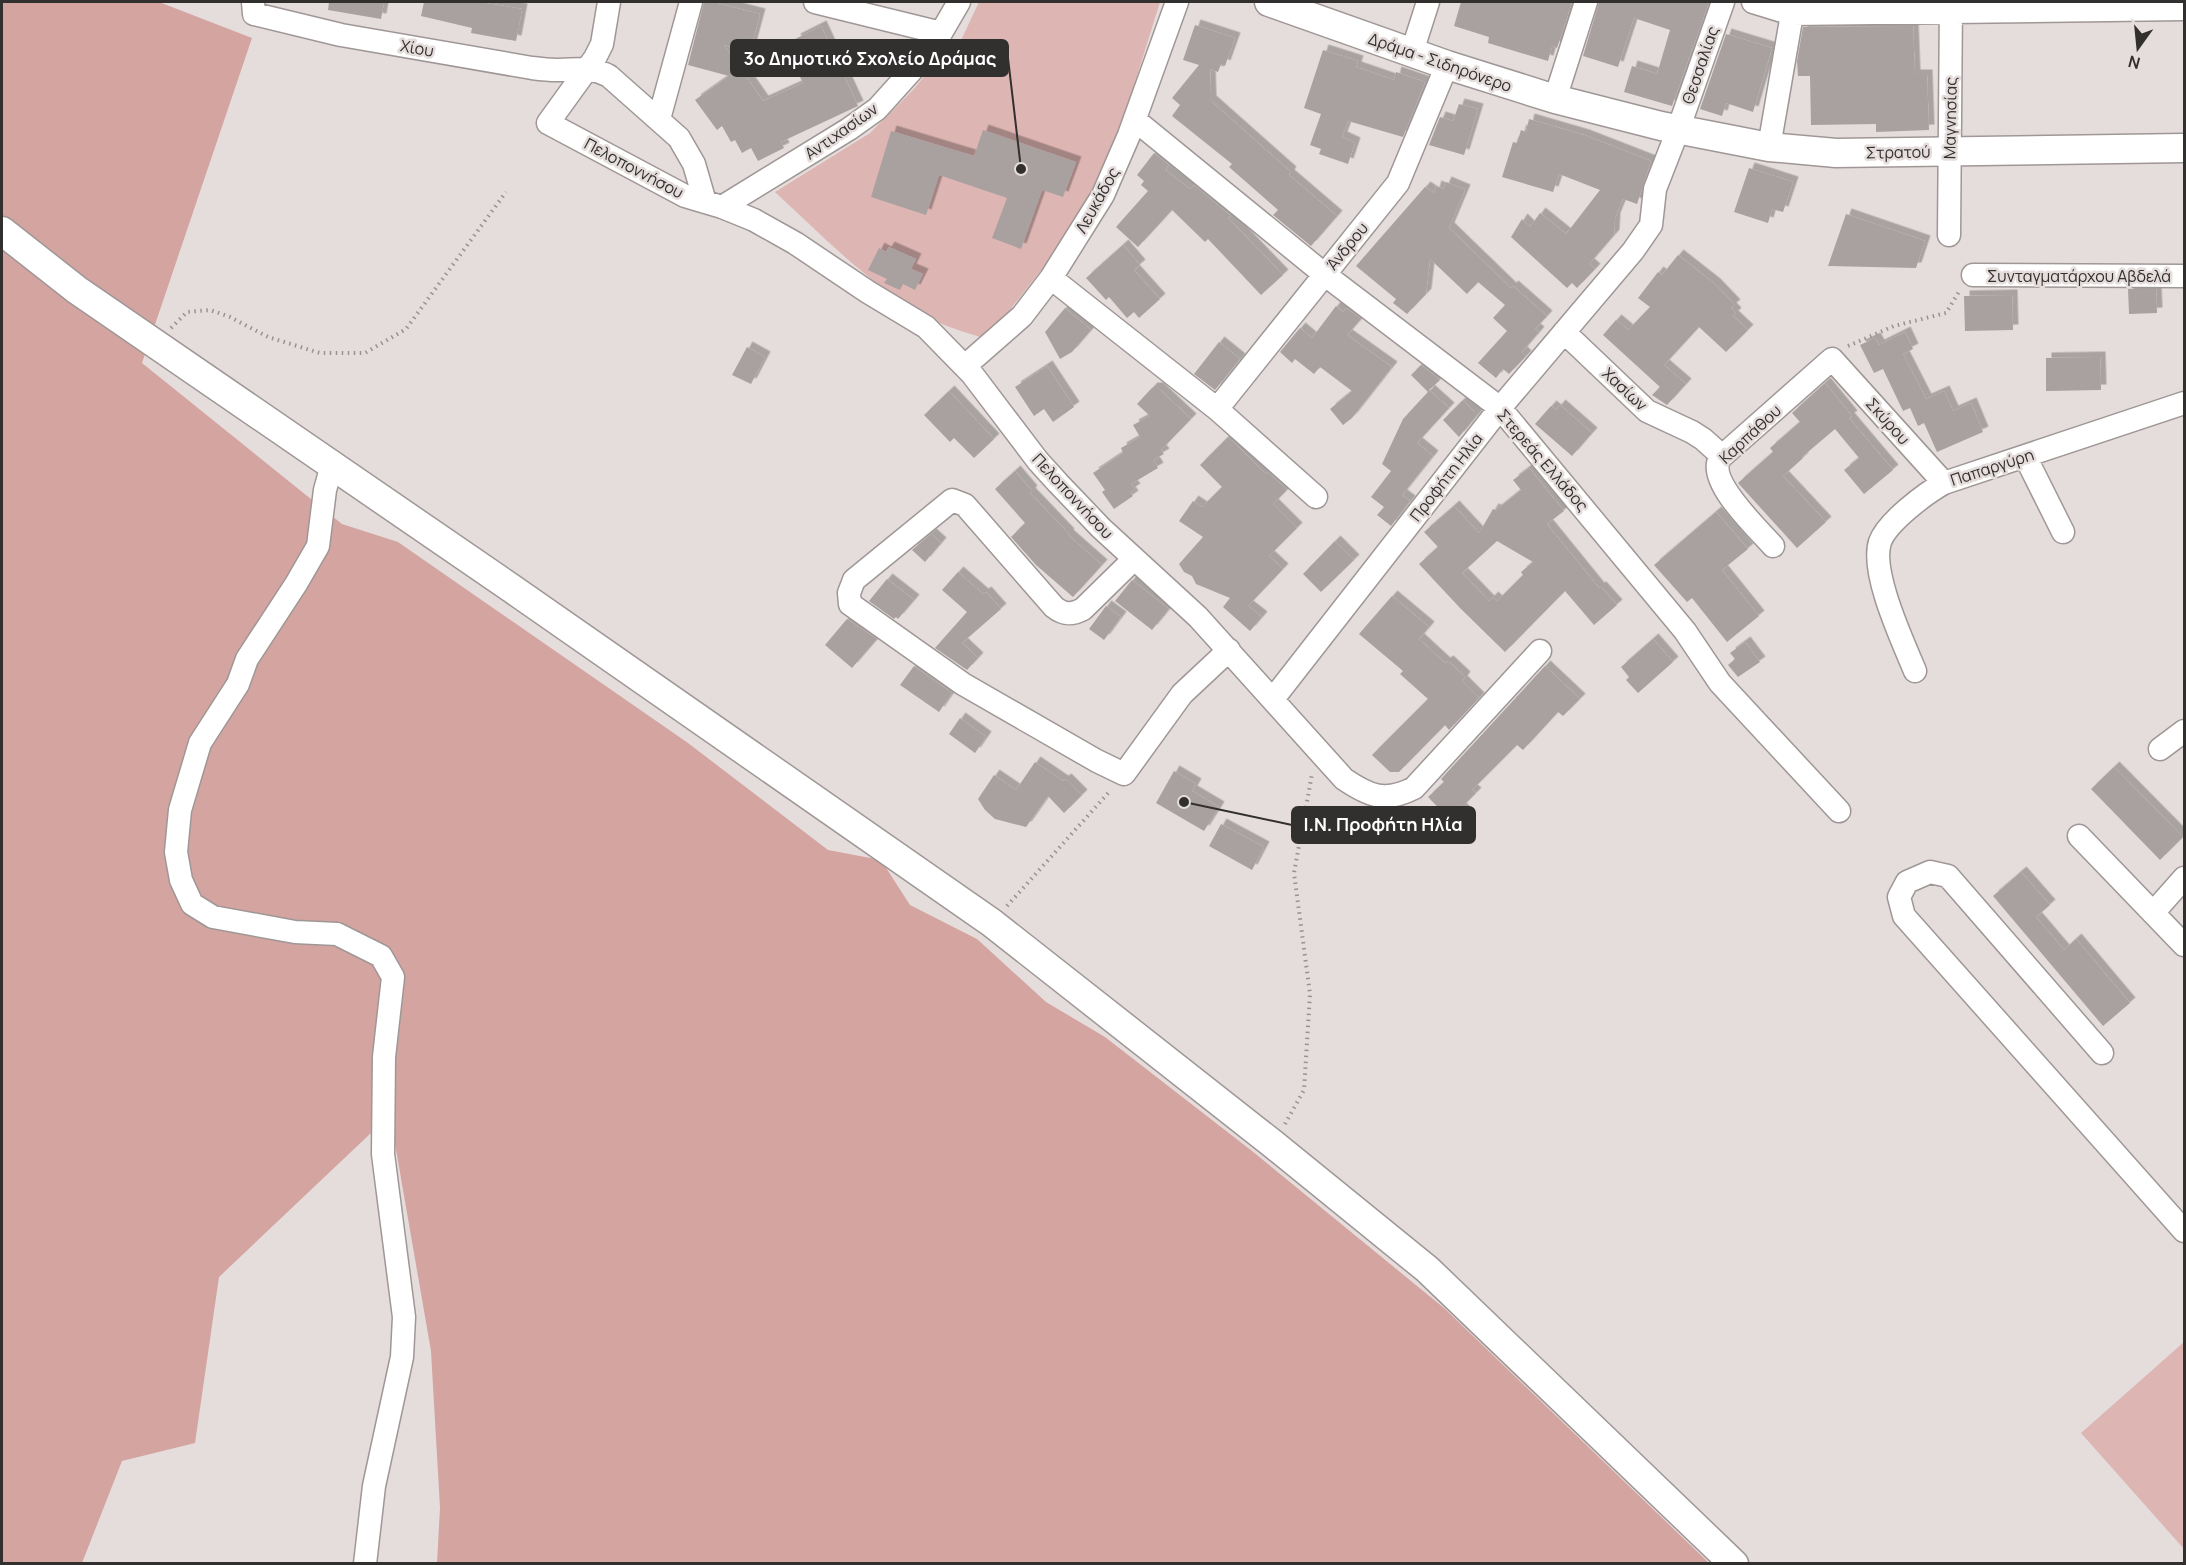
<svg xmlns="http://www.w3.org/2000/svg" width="2186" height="1565" viewBox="0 0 2186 1565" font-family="Manrope,sans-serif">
<defs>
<filter id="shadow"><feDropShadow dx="5.5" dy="-5.5" stdDeviation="0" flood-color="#0004"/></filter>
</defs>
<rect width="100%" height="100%" fill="#e5dddc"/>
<path fill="#ddb5b3" d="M979,2H1160L1112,156L1078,223L1002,320L983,338C969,333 953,329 940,323C876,292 826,239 775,192L870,133L913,90L943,54L955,53Z
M2184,1342V1549L2081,1433Z"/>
<path fill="#d4a4a1" d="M2,2H159L252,38L142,363L342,524L398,542L688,743L828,850L881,860L910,905L977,939L1046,1002L1105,1037L1252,1151L1444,1308L1709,1563H437L440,1508L431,1351L390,1115L219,1277L195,1443L122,1461L82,1563L2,1564Z"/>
<path fill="#a9a1a0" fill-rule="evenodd" filter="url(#shadow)" d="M329,2H384L381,19L328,10Z
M424,2H479L522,9L516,41L471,33L472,28L421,16Z
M704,2H713L760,14L750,51L724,45L763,101L803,83L790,57L801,51L795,39L821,26L858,106L781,142L784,148L758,161L751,148L742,153L735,140L731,142L722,126L717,130L695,100L729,76L688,65Z
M1461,2H1572L1557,48L1552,46L1548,61L1488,43L1489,37L1454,26Z
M1599,2H1709L1672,106L1624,92L1632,66L1657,74L1670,30L1634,18L1618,67L1583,56Z
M1195,25L1235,38L1225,66L1221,64L1218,72L1210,69L1211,101L1291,172L1289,175L1337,216L1311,246L1273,215L1278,210L1229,167L1232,164L1172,116L1180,105L1172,98L1199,65L1183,60Z
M1913,26L1915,75H1927L1929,130L1876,132V124L1811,125L1810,76H1798L1797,61L1803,27Z
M1726,34L1772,48L1753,112L1726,103L1722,116L1700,109Z
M1323,50L1358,61L1356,67L1394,80L1396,72L1425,82L1403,137L1348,121L1342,137L1355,143L1348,164L1319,154L1321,149L1310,145L1321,114L1304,108Z
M1459,104L1478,109L1464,155L1429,145L1440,117L1453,121Z
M1529,119L1584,135L1651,161L1637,204L1623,199L1615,218L1614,235L1589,264L1595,269L1577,288L1572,283L1567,288L1511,237L1522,219L1530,227L1540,213L1566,234L1600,190L1559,174L1553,192L1502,177L1513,142L1517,143L1521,130L1526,132Z
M983,130L1076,162L1063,197L1042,190L1021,249L992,238L1007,198L939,175L926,215L871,197L891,131L974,156Z
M1154,153L1169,165L1165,170L1190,189L1194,185L1231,216L1228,218L1283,275L1261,295L1208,239L1205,242L1172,210L1138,247L1116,227L1148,191L1141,185L1144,181L1137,175Z
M1749,168L1793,182L1783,212L1772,209L1768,223L1734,212Z
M1446,182L1465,190L1449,228L1511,288L1513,286L1547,316L1535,329L1539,332L1522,352L1526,356L1509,374L1503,369L1496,378L1478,363L1507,331L1493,318L1505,305L1478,282L1467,294L1430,259L1426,294L1407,314L1393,303L1396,299L1356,266L1425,187L1434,193L1436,186L1443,189Z
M1846,214L1925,241L1916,268L1828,266Z
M1123,245L1140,265L1134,270L1160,299L1139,318L1134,312L1127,318L1109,297L1106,300L1086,278Z
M889,247L916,259L911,269L923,274L915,290L903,284L900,290L884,283L887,279L868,270L879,248L886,252Z
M1678,255L1715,284L1735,305L1731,308L1736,313L1733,316L1748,330L1726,352L1699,327L1664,365L1686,384L1667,405L1652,395L1660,387L1603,335L1616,320L1628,330L1650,307L1638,298L1658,272L1662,275Z
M2128,289H2156L2157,313L2129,314Z
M2012,295L2013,330L1965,331L1964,296Z
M1336,306L1343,312L1346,308L1361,319L1347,335L1392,367L1352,418L1343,425L1330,409L1352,391L1320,367L1314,374L1295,359L1292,363L1280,352L1300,328L1312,338Z
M1065,308L1091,330L1072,352L1060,359L1045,332Z
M1905,332L1913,349L1903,354L1926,399L1944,391L1953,411L1971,403L1983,432L1937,452L1924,423L1918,426L1910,408L1903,411L1883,369L1874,373L1860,345L1875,338L1879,345Z
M1219,342L1240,359L1215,390L1194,374Z
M747,347L765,357L751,384L732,375Z
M2100,357L2101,390L2046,391V358Z
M1421,365L1440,380L1429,390L1449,408L1417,443L1433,456L1402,495L1410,501L1391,526L1377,515L1384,507L1371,497L1391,471L1382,464L1403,419L1428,392L1411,375Z
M1047,366L1074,407L1053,422L1044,409L1034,416L1015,387Z
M1825,383L1852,416L1849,418L1893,470L1864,494L1844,470L1859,458L1835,429L1802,457L1803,458L1783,476L1826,522L1797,548L1738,483L1773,452L1770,448L1800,422L1792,413Z
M1152,388H1158L1191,419L1161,450L1164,454L1153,460L1158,468L1131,484L1135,489L1130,492L1133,496L1114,509L1102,492L1105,490L1093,473L1123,453L1121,448L1140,437L1133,425L1150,416L1137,404Z
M949,391L994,439L974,458L954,438L950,442L924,415Z
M1463,400L1477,415L1459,437L1443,420Z
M1560,405L1592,433L1572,456L1535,424L1551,406L1556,410Z
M1228,437L1266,474L1268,472L1287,490L1273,504L1297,528L1269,556L1283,569L1248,606L1262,617L1250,631L1223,607L1230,598L1196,584L1192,576L1184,572L1179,564L1203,537L1179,521L1193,501L1202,507L1222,487L1200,465Z
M1529,468L1564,511L1547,524L1599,588L1601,587L1617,605L1594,625L1565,591L1505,652L1460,608L1419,564L1438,547L1424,532L1454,506L1479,533L1493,509L1496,510L1521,490L1513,480ZM1497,541L1533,562L1521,572L1523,575L1497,601L1493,597L1489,601L1462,573Z
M1015,471L1032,491L1030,493L1069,534L1068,535L1102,565L1073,597L1036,565L1011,537L1025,523L995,489Z
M1716,512L1748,549L1722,570L1759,616L1727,642L1692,598L1687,602L1654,565Z
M931,534L941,543L925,562L912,550Z
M1335,541L1354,560L1321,592L1303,574Z
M958,572L983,594L986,592L1001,609L962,643L978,658L967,670L935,648L967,612L942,590Z
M887,579L914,600L898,619L896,617L894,619L869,601Z
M1132,580L1169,609L1152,630L1115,601Z
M1392,596L1429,627L1419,639L1445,663L1448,661L1465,677L1462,681L1479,698L1449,730L1445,725L1399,772H1390L1372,755L1428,699L1400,674L1403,671L1359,634Z
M1106,606L1121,617L1104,640L1089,629Z
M847,619L877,639L852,668L825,645Z
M1653,639L1673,662L1638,693L1626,680L1629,677L1621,667Z
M1745,642L1760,662L1738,677L1728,665L1735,659L1730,653Z
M914,666L952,693L939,712L900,685Z
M1545,666L1580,699L1563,716L1558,712L1523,750L1517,745L1472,790L1476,793L1461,808L1466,814L1455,825L1428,797L1444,782L1441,779Z
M960,718L986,737L975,753L949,734Z
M1035,762L1063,781L1066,779L1082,795L1064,813L1048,796L1026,827L995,819L985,810L978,799L994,775L1016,790Z
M2114,767L2183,837L2160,860L2091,789Z
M1174,771L1196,784L1192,791L1219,807L1204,831L1156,803Z
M1221,824L1264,847L1252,870L1209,846Z
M2021,872L2050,905L2036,917L2064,950L2076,939L2130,1003L2103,1026L1993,896Z"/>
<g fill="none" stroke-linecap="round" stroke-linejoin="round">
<g stroke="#9f9796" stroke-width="25">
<path id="minor" d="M253,2L254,14L341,35L532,68C540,69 548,70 556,70C576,70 591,66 609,76L679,138L694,164L705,202
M609,2L602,44L595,58L548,123L685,196L722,207L754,220L795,243L868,292L926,327L972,374L1038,461L1058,483L1101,528L1198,617L1344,779C1369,796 1385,803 1414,788L1540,651
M815,2L941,33
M1753,2L1792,14L2184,9
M1412,52L1428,2
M1555,99L1586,2
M659,119L691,2
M1135,120L1324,274L1500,408L1685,631L1720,683L1839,811
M1769,147L1792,14
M722,207L849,129L877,109L914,68L941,33L959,2
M1949,235L1951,2
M1973,275L2184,276
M1051,278L1217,409L1316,497
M1564,332L1647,411L1692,432L1703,439L1722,456
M965,366L1022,316L1051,278L1103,195L1129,135L1177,2
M1217,409L1398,183L1447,65
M2025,456L2063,532
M332,465L325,490L318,546L296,584L247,659L238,684L200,743L180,810L176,852L181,880L192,904L213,917L295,932L337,934L381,956L393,977L384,1057L383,1154L404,1317L402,1357L374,1486L365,1564
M1773,546C1759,530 1706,481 1720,458L1832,359L1944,483
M1134,559L1083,609C1072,615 1064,615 1054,607L965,505L952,500L854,580L849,593L850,604L963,684L1097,761L1124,774L1182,694L1229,650
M1915,671C1903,642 1870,572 1880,542C1887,522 1926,493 1944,483L2184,403
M1273,699L1500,408L1633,251L1651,225L1655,189L1678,130L1723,2
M2160,749L2184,731
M2079,836L2184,945
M2153,913L2184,878
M2102,1053L1948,876L1930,872L1907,882L1899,897L1904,916L2184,1231"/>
</g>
<g stroke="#9f9796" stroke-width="31">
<path id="tertiary" d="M1269,2L1447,65L1555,99L1661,126L1769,147L1836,153L2184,148
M2,231L77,290L511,588L992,923L1273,1144L1427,1269L1734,1564"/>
</g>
<path stroke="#989291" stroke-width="4" stroke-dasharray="1.5 4.5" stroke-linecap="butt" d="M171,328L187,312L210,310L230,317L268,337L320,353H365L406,329L506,192
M1848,346L1894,326L1946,313L1960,290
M1007,906L1110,791
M1285,1124L1304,1090L1310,994L1294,873L1312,774"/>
<use href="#minor" stroke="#fff" stroke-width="22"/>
<use href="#tertiary" stroke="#fff" stroke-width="28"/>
</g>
<g text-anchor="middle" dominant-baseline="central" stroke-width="5" stroke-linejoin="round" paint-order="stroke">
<g font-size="16" fill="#322f2f" stroke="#e5dddc">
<text transform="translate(417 48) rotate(10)">Χίου</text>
<text transform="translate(1440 62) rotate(19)">Δράμα - Σιδηρόνερο</text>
<text transform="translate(1700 65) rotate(-71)">Θεσσαλίας</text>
<text transform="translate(1950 118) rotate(-89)">Μαγνησίας</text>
<text transform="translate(841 131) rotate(-35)">Αντιχασίων</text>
<text transform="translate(1898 152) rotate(-1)">Στρατού</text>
<text transform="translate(634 168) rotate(28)">Πελοποννήσου</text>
<text transform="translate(1097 200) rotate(-61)">Λευκάδος</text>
<text transform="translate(1347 246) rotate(-51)">Άνδρου</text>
<text x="2079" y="276">Συνταγματάρχου Αβδελά</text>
<text transform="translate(1625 389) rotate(43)">Χασίων</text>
<text transform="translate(1888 421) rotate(48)">Σκύρου</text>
<text transform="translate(1750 434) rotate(-43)">Καρπάθου</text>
<text transform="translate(1543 460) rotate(49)">Στερεάς Ελλάδος</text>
<text transform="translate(1992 467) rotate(-18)">Παπαργύρη</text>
<text transform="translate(1446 477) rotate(-52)">Προφήτη Ηλία</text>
<text transform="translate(1073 496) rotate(47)">Πελοποννήσου</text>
</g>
</g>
<path fill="none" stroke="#322f2f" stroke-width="2" d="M1021 169L1008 58M1184 802L1292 825"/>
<g fill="#322f2f" stroke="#e5dddc" stroke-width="2">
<circle cx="1021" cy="169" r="6"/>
<circle cx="1184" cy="802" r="6"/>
</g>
<g fill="#322f2f" stroke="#322f2f" stroke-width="2">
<rect x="731" y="40" width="277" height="36" rx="6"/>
<rect x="1292" y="807" width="183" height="36" rx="6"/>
</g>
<g font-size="18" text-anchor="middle" font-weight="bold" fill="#fff">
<text x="870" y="65">3ο Δημοτικό Σχολείο Δράμας</text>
<text x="1383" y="831">Ι.Ν. Προφήτη Ηλία</text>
</g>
<rect width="2186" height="1565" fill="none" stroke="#322f2f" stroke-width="6"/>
<g transform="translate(2138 48) rotate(195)" stroke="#e5dddc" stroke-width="4.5" paint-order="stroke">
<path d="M0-4.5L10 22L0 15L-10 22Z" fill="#322f2f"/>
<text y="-9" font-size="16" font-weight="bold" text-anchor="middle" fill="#322f2f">N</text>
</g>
</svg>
